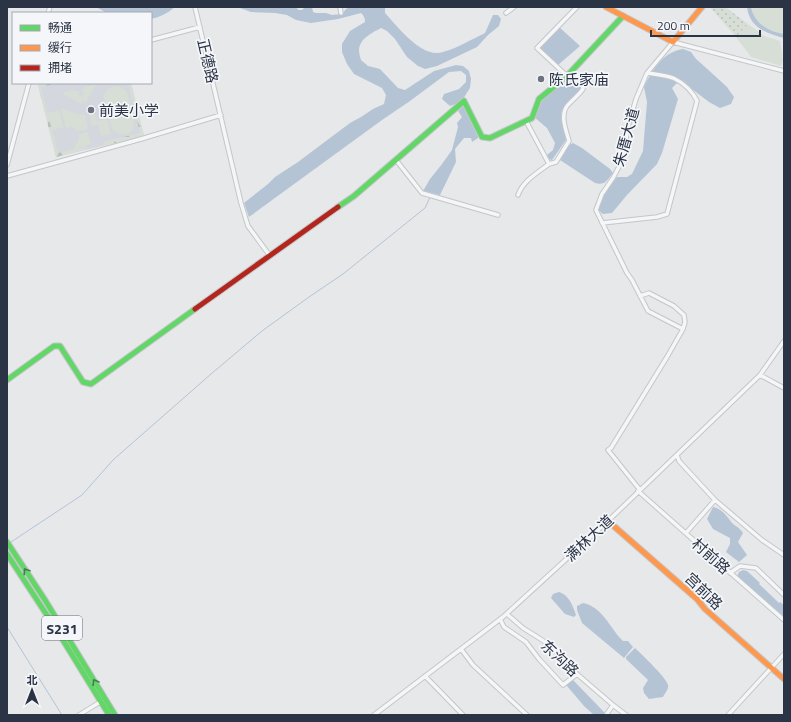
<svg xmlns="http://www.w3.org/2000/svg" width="791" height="722" viewBox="0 0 791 722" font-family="'Titillium Web','Noto Sans SC',sans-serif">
<defs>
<pattern id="forest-firs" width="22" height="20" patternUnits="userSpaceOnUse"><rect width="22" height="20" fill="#d6ded6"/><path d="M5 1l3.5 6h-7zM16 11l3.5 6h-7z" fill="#b8bfb9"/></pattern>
<pattern id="park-dots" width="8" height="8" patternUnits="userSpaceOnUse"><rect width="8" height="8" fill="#d6ded6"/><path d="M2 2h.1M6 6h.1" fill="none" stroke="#b8bfb9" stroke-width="1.8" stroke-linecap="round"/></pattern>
</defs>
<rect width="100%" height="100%" fill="#e6e8ea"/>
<path fill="#d4d7dd" d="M46,83H131L144,136L56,157L38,85Z"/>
<path fill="#d6ded6" d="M751,7H784V34C769,32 754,23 751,7Z
M748,24L764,36L780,41L783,61L781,66L751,57L736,37Z
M96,84V85L86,102L84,103L82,97L84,93L81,91L85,87Z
M117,86L121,87L127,92L134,123C134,136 119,138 112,129L104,98C104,90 109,87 117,86Z
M74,90L80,92L78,95L82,97L83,103L81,104L63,94V92Z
M61,108L79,115L80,114L85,115L88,127L86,130L78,131L72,127L66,128Z
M59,110L63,125L52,128L48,113Z
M93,111L95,113L97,121L107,119L111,134L101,136L98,124L97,125L92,126L89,114Z
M88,132L91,144L74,149V147L79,140V134Z"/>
<path fill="url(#forest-firs)" d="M46,83H58L41,87L51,127L63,125L64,127L52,130L58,153L86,146L87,149L56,157L38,85Z
M128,83H131L144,136L103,146V142L140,133Z"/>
<path fill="url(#park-dots)" d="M710,7H725L748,24L736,37Z"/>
<path fill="#b4c4d5" d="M96,7H175C168,13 160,17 151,19V13H107Z
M237,7H295L299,10H302L305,7H312L313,12L316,13H326L332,15L342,14L346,9L350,7H385V13C398,27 422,59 443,52C458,48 472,39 485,33L493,15H498L501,19L499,26L488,35L477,47L437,66L425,69L418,66L407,57L395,39L387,31L381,28C372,33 360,38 359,50C359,53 360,57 361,60L368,66L380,69L398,88L405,90L434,71L456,65L463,66L469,71L471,79L470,88L461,102L450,106L442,99L444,94L459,89L466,82V75L461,71L449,72L410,101L382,120L249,217L244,203L268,184L275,177L298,162L350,123L361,117L373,109L384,104L386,95L382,88L354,74L347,64L342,52V44L350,31L365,22C365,18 364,16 361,13L338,19L311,23L296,20L287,15L275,13L251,12Z
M747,7H751C754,23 769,32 784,34V38C767,34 749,27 747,7Z
M559,27L580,46L558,65L539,47Z
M683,49L691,52L696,59L704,66L727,87L734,97L731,104L720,108L709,102L680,80L672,88L678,99L662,153L657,164L627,195L612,213L603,214L598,210L603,195L617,177H627L632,174L643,151L647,102L644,87C652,70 663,52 683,49Z
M570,75L575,76L581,90L562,110L561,117L566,140L552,160L549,159L547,155L553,150L555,143L547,128L534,117L539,106L542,101Z
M462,106L464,107L478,136V138L472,142L471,138H464L455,149L456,162L440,195L423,191L430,179L442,164L452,150L458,127L457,123L462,117L458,111Z
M573,143L582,148L610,169L613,173C607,180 605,186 595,183L560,160L569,145Z
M713,507C723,509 727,517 733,524C737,527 740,528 743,533L738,542L747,555L739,562L726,552L730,544V538L713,529L707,519Z
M743,570L747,571L760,583L759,584L779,603L780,602L784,605V617L737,577L739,572Z
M559,592C569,595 573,606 576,615L574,617L565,614L551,598L553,594Z
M583,603C601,606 610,627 621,639L623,641H628L633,647L624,658L582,623L577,610V606Z
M635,648C642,655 666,677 668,685C669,689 665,693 663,697L649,699L644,693L643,688L648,680L626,659V657Z
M570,680H573L604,712L605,713L603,715H594L584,706L567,686V684Z"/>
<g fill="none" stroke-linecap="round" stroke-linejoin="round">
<path stroke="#b4c4d5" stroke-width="1" d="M11,542L82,495L113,460L211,374L262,331L309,297L343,274L425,208L432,193
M7,627L62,715"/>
<g stroke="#c4c6c8" stroke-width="5.5">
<path id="street" d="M195,7L241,203L248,226L270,256
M340,7L341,13
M48,13L50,7
M506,13L514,7
M151,40L200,27
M567,76L537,48L577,7
M526,121L549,164L556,162L569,141C566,130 560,116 567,106C571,101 579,95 583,89C583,81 579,76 572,71
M396,160L422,193L498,215
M7,165L29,83
M7,176L141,139L221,115
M518,195C523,181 537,173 549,164
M602,223L657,217L667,214L697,101C693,92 684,83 675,79C670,76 654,74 647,73
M640,296L649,293L674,306L684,315L685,322L683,329
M760,375L784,388
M677,455L679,461L715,500L686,533
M640,490L608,450L611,448L667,357L683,329L648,311L632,280L627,273L596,210L602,194L613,178L622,161L629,123L636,99L647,73L673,42L784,71
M638,491L784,620
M715,500L762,540L784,555
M730,573L740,566L756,568L784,595
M507,614L523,628L550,645L577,674L613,705L626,715
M500,619L504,627L526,642L539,659L563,685L577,674
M461,649L473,665L527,715
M425,676L463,715
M79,715L100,702
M374,715L503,617L608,521L760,375L784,341
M606,715L613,705
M728,715L784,654"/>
</g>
<g stroke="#c4c6c8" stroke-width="7">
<path id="fast" d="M338,207L354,196L464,101L482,137L490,138L532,118L539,99L567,76L623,16
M7,380L54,346H60L83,382L91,384L195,309
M7,542L45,600L115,715
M7,554L58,632L109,715"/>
</g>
<g stroke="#c4c6c8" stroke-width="7">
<path id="slow" d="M606,7L673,42L702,7
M608,521L697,599L705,609L784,679"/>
</g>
<g stroke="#c4c6c8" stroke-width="7">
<path id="jam" d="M195,309L338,207"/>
</g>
<use href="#street" stroke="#f5f6f7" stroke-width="3.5"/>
<use href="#fast" stroke="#63d668" stroke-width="5"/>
<use href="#slow" stroke="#ff974d" stroke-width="5"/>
<use href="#jam" stroke="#b3261e" stroke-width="5"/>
</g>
<defs><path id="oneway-chevron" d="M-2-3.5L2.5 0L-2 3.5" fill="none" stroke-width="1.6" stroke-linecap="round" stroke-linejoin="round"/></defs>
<g stroke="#447d55">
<use href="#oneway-chevron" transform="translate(26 571) rotate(-123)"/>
<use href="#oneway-chevron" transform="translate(95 682) rotate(-121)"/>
</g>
<g fill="#6c737f" stroke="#f4f6f9" stroke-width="1.5">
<circle cx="541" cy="79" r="4"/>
<circle cx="91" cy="110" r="4"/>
</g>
<g text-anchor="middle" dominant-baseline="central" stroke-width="3.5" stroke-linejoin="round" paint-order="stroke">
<rect fill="#f4f6f9" stroke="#676e7b" stroke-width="1" x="42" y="616" width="40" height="24" rx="3"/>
<g font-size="14" font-weight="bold" fill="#2b3445">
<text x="62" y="628">S231</text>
</g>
<g font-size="15" fill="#2b3445" stroke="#f4f6f9">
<text transform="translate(208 61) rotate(77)">正德路</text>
<text transform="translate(626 137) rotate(-75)">朱厝大道</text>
<text transform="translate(589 538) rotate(-43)">满林大道</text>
<text transform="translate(711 556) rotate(42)">村前路</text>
<text transform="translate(704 591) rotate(44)">宫前路</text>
<text transform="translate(560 658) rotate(43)">东沟路</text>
</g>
<g font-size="15" fill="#2b3445" stroke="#f4f6f9" text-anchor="start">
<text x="549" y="79">陈氏家庙</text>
<text x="99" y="110">前美小学</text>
</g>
</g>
<rect width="791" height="722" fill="none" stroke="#2b3445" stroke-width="16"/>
<rect x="12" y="12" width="140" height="72" fill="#f4f6f9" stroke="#a4a8b1"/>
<rect x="20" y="25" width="20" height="6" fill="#63d668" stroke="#a4a8b1"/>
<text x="48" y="32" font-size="12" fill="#2b3445">畅通</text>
<rect x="20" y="45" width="20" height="6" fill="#ff974d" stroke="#a4a8b1"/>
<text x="48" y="52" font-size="12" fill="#2b3445">缓行</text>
<rect x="20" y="65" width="20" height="6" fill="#b3261e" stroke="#a4a8b1"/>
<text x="48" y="72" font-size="12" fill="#2b3445">拥堵</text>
<g transform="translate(32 690)" stroke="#f4f6f9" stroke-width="3" paint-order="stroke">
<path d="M0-3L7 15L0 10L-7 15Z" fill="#2b3445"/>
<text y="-6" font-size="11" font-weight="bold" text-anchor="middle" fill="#2b3445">北</text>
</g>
<path d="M651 30v6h109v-6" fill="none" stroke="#2b3445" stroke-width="2"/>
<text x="657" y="30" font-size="12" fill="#2b3445" stroke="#f4f6f9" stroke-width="3" paint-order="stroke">200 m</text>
</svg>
